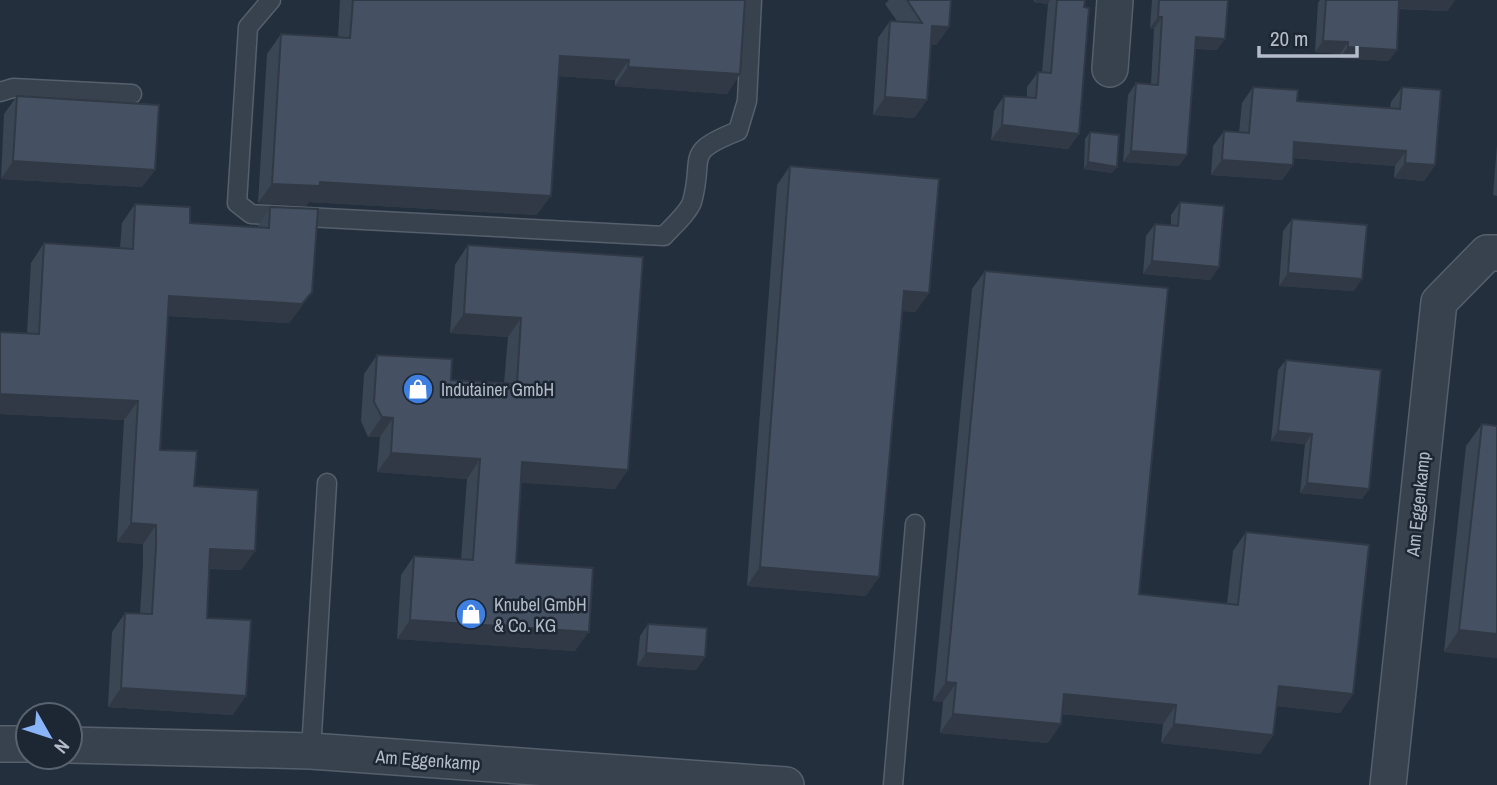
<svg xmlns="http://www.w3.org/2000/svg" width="1497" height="785" viewBox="0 0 1497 785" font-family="'Archivo Narrow',sans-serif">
<rect width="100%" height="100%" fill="#242f3e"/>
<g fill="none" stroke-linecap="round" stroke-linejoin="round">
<g stroke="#565f6c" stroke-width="21">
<path id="service" d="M271,0L248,27L237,203L251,214L664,236C672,227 688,213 692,202C705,156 682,153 738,131L747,101L752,0
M0,92L13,88L132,94
M311,751L327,483
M893,785L915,524"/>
</g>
<g stroke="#565f6c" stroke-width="38">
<path id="minor" d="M1110,69L1115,0
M0,744H28
M70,745L311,751L786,785
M1388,785L1439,302L1487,253H1497"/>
</g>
<use href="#service" stroke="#38414e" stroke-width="18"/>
<use href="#minor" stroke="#38414e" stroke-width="35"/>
</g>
<path fill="#3b4654" d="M340,0H745L740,74L727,94L615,86V80L558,76L537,215L309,202L306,206L258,203L267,54L281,34L338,38Z
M889,0H951L949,27L936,45L931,44L927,100L914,118L873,115L878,38L890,21H897L885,4Z
M1034,0H1085L1079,134L1068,149L991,140L994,111L1004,96L1027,97V87L1038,72H1042L1048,4L1034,2Z
M1152,0H1228L1217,50L1195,49L1179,166L1123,162L1128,95L1136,83L1151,84L1154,29L1150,28Z
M1320,0H1455L1447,11L1399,9L1389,61L1340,58V54L1315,52L1318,3Z
M1253,87L1297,101L1390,108L1391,102L1402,87L1435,165L1424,181L1394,178L1395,166L1293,158V165L1282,180L1211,175L1213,146L1224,131L1239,132L1242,103Z
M17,96L155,170L142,187L1,179L4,114Z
M1090,132L1112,173L1084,169L1085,139Z
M1497,145V196L1493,195Z
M790,166L929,293L915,312L902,311L866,596L747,586L777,185Z
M1180,202L1219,267L1210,280L1143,274L1146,236L1155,224L1171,225V215Z
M135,204L190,223L257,227L270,207L312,292L289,323L168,316L160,450L255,551L241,570L209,569L207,618L233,715L108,707L112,632L125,613L140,614L143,565V544L117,542L124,420L0,414V332L27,333L31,263L44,243L120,248L122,223Z
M1292,219L1354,291L1279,286L1283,231Z
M468,245L643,257L615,489L521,482L516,563L575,651L397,639L401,575L414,556L461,559L467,479L377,472L380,437H368L361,421L364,374L377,355L451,380L504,383L508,337L450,333L455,265Z
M985,271L1139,594L1227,604L1233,551L1246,532L1353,694L1340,713L1276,706L1273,735L1260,754L1161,743L1163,724L1062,714L1048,743L940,733L943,702L933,701L972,289Z
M1286,360L1369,489L1362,499L1300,493L1305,444L1271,441L1278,370Z
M1482,424L1497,658L1444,652L1466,446Z
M648,624L705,657L696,670L637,666L640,636Z"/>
<path fill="#303945" d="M1036,0H1050L1048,4L1034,2Z
M1397,0H1455L1447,11L1391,8Z
M1158,17H1162L1154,29L1150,28Z
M932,26L949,27L936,45L920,44Z
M1196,37L1225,39L1217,50L1188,48Z
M1323,41L1348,42L1340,54L1315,52Z
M1348,47L1397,50L1389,61L1340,58Z
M560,56L629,60L615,80L546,75Z
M628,67L740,74L727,94L615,86Z
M885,97L927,100L914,118L873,115Z
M1002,125L1079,134L1068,149L991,140Z
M1294,142L1406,151L1395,166L1284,157Z
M1131,151L1187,155L1179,166L1123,162Z
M1222,160L1293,165L1282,180L1211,175Z
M13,161L155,170L142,187L1,179Z
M1088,162L1117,167L1112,173L1084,169Z
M1405,163L1435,165L1424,181L1394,178Z
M320,182L551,196L537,215L309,202L306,206L258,203L272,184Z
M1152,261L1219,267L1210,280L1143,274Z
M1288,273L1362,279L1354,291L1279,286Z
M904,291L929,293L915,312L890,310Z
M312,292L289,323L156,315L169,296Z
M464,314L521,318L508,337L450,333Z
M0,394L138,401L124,420L0,414Z
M382,417L393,418L380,437H368Z
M1278,431L1312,434L1305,444L1271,441Z
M391,453L480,459L467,479L377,472Z
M522,462L628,470L615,489L508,482Z
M1307,483L1369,489L1362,499L1300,493Z
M131,523L156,525L143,544L117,542Z
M210,549L255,551L241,570L197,568Z
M760,567L879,577L866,596L747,586Z
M410,620L589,632L575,651L397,639Z
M1459,630L1497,634V658L1444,652Z
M646,653L705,657L696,670L637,666Z
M946,682L956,683L943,702L933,701Z
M1279,686L1353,694L1340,713L1265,705Z
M121,688L246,696L233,715L108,707Z
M1064,694L1176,705L1163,724L1051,713Z
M953,714L1061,724L1048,743L940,733Z
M1174,724L1273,735L1260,754L1161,743Z"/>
<path fill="#455162" stroke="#303945" stroke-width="2" d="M353,0H745L740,74L628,67L629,60L560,56L551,196L320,182V186L272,184L281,34L350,38Z
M907,0H951L949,27L932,26L927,100L885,97L890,21L922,23Z
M1057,0H1085L1084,7L1089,8L1079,134L1002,125L1004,96L1036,98L1038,72L1051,73Z
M1159,0H1228L1225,39L1196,37L1187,155L1131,151L1136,83L1158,85L1162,17H1158Z
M1326,0H1399L1397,50L1348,47V42L1323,41Z
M1253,87L1298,90L1297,101L1400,109L1402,87L1441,90L1435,165L1405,163L1406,151L1294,142L1293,165L1222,160L1224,131L1249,133Z
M17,96L159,105L155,170L13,161Z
M1090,132L1119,135L1117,167L1088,162Z
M790,166L939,179L929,293L904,291L879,577L760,567Z
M1180,202L1224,206L1219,267L1152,261L1155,224L1178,226Z
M135,204L190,207V223L269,228L270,207L318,209L312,292L302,304L169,296L160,450L197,451L194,486L258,490L255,551L210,549L207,618L251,620L246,696L121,688L125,613L152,614L156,546V525L131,523L138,401L0,394V332L39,334L44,243L133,249Z
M1292,219L1367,225L1362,279L1288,273Z
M468,245L643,257L628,470L522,462L516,563L593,568L589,632L410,620L414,556L473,560L480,459L391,453L393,418L382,417L374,402L377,355L452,359L451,380L517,384L521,318L464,314Z
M985,271L1168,288L1139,594L1238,605L1246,532L1369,545L1353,694L1279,686L1273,735L1174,724L1176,705L1064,694L1061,724L953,714L956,683L946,682Z
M1286,360L1381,370L1369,489L1307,483L1312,434L1278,431Z
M1482,424L1497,426V634L1459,630Z
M648,624L707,628L705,657L646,653Z"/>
<defs>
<g id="shop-disc" transform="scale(1.575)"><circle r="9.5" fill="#3f7fe0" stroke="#1d2633"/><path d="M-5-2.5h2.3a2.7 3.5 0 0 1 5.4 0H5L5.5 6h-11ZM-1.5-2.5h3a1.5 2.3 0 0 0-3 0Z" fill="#fff"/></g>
</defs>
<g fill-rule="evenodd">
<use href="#shop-disc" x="418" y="389"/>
<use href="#shop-disc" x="471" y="614"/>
</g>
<g text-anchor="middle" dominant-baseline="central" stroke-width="5" stroke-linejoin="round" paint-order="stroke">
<g font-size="18" fill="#b4bcc9" stroke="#1d2633" text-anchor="start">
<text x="441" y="389">Indutainer GmbH</text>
<text x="494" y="604">Knubel GmbH<tspan x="494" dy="21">&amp; Co. KG</tspan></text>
</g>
<g font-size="18" fill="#b4bcc9" stroke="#1d2633">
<text transform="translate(1418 504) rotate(-84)">Am Eggenkamp</text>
<text transform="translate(428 760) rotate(4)">Am Eggenkamp</text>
</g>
</g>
<g transform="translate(49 736) rotate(129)"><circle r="33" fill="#1d2633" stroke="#59626f" stroke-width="2"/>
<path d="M0-5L12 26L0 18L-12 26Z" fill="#8ab4f8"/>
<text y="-10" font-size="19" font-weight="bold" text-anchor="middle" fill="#b4bcc9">N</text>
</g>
<path d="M1259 46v10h98v-10" fill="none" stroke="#b4bcc9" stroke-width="3.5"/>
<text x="1270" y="46" font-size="21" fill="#b4bcc9" stroke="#1d2633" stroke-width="5" paint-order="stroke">20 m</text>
</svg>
